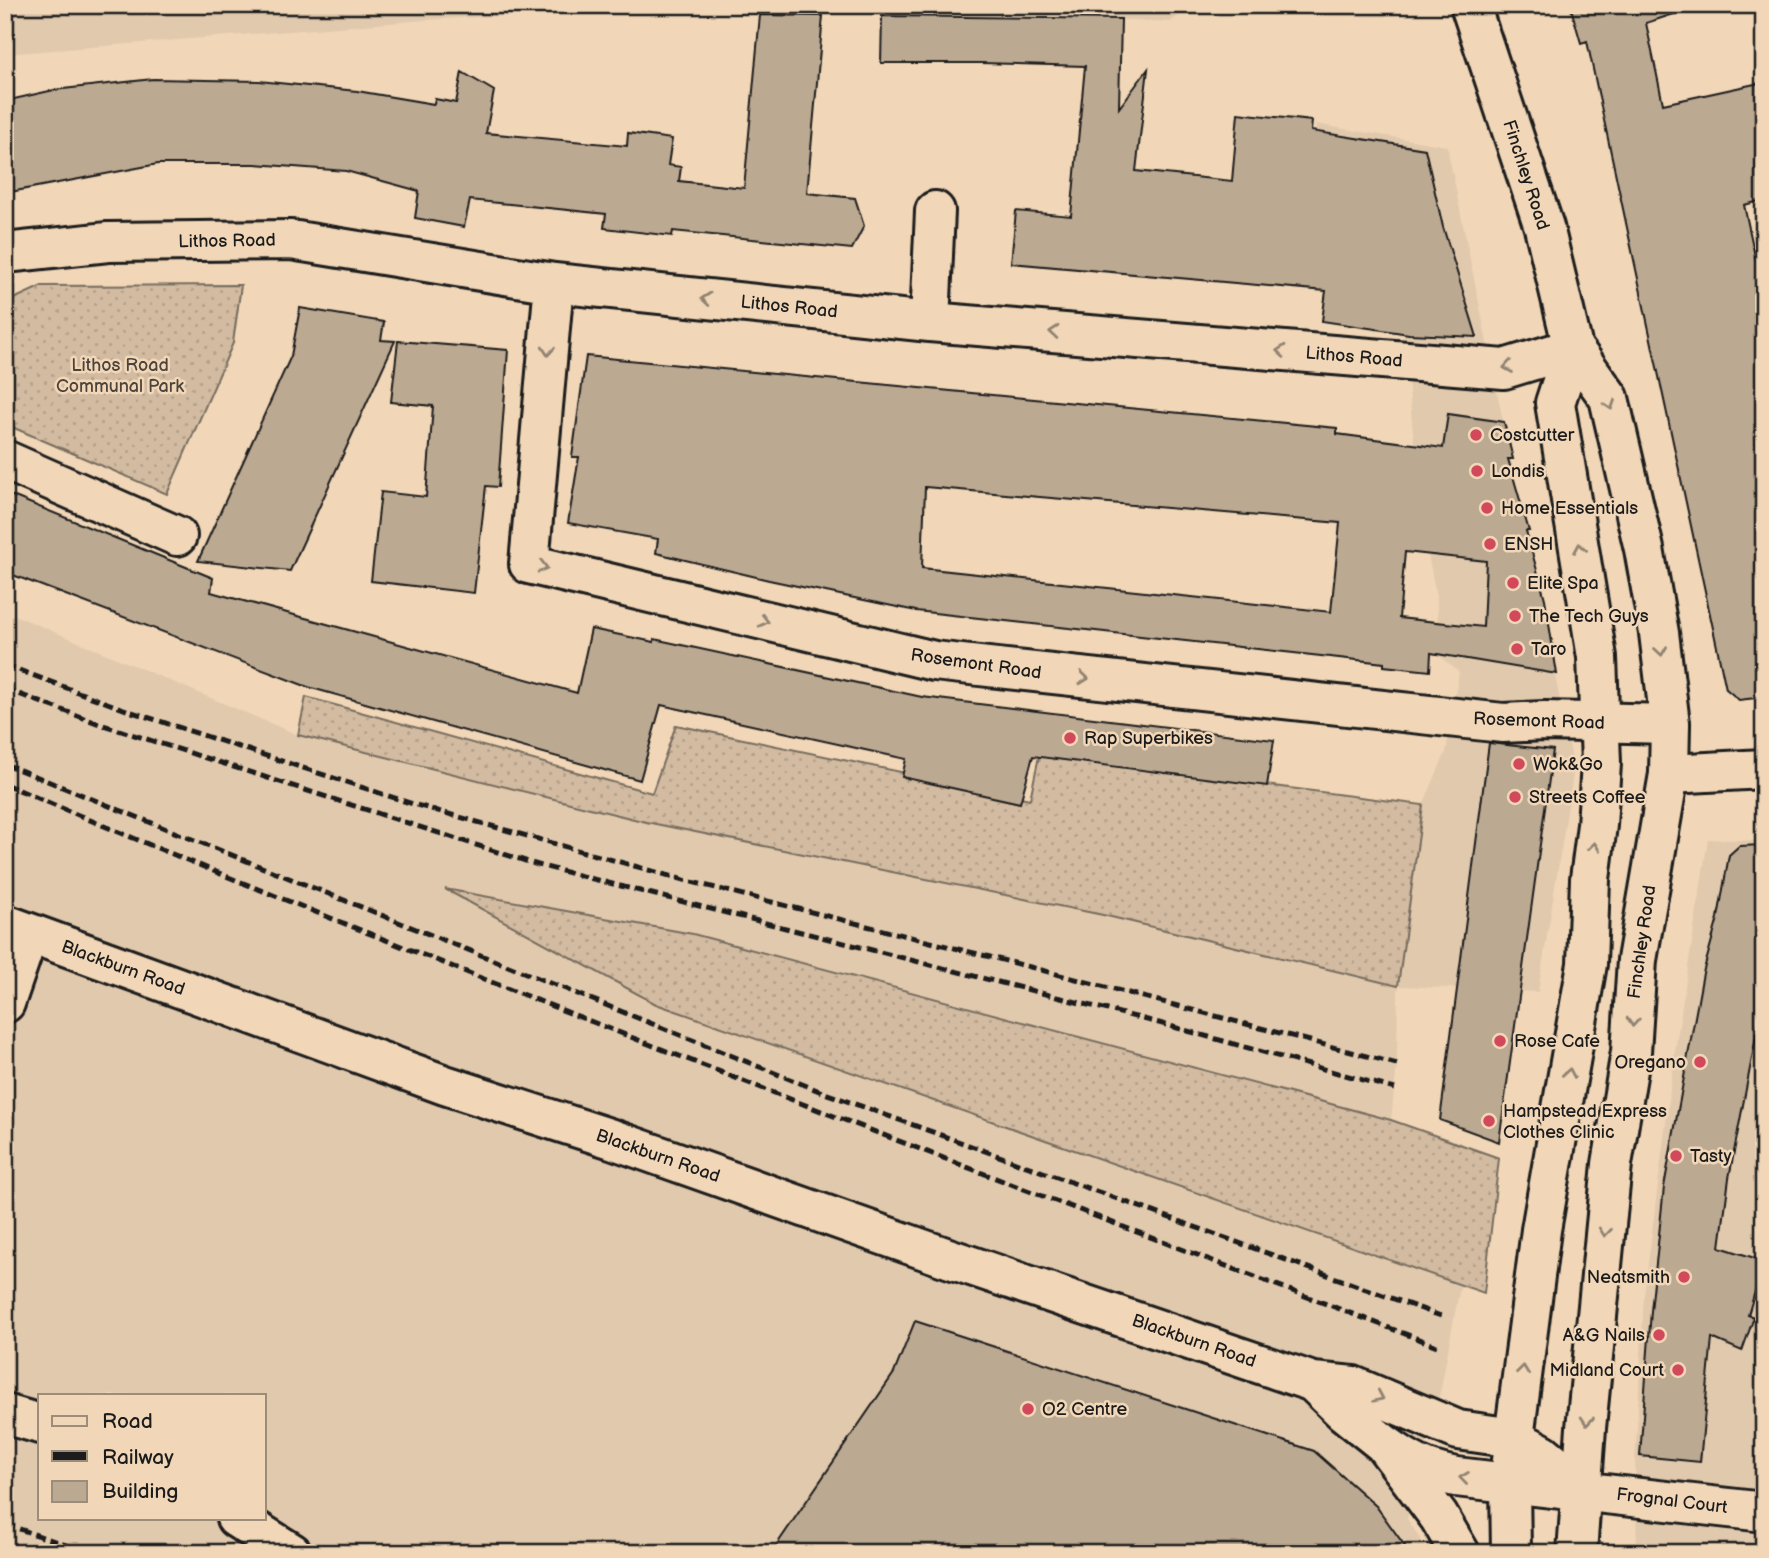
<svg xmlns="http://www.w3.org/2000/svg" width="1769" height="1558" viewBox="0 0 1769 1558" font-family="'Balsamiq Sans',sans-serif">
<defs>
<pattern id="grass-dots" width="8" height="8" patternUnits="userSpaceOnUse" patternTransform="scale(1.75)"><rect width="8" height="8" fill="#d2bba1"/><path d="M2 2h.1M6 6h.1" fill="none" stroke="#b4a08a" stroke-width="1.8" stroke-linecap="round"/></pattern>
</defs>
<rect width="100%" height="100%" fill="#f1d7b8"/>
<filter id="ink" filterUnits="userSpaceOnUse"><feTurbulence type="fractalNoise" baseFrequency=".0143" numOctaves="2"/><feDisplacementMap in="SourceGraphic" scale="14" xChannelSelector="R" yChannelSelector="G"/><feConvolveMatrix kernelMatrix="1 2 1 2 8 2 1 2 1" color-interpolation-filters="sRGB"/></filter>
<g filter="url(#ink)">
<path fill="#e1c9ad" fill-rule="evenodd" d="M5,5H708L426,20L5,54Z
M1113,5H1382L1386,17L1185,11L1170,22L1113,19Z
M1315,124L1447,146L1574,769L1538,992L1398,986L1397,1064L1391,1120L1499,1158L1484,1293L1460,1287L1440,1393L1407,1519L1430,1553H5V611L298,735L646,822L1103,915L1398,986L1423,805L1446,752L1459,672L1438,655L1437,600L1422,523L1398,279L1355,269ZM40,1395H264V1518H40Z
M1708,839L1764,841V1553H1637L1635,1463L1644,1295L1675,1051Z"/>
<path fill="url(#grass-dots)" stroke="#776c5e" stroke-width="2" d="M241,285L233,343L167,494L5,424V303L42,286Z
M306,697L652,793L676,725L1030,799L1039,756L1423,805L1398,986L1103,915L646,822L298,735Z
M445,889L693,934L1391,1120L1499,1158L1484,1293L656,1004Z"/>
<path fill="#bca992" stroke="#1c1c1c" stroke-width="2" fill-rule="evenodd" d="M1570,5H1676L1677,13L1646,23L1663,104L1764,82V200L1744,205L1764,298V697L1739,700L1726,689L1587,41L1581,43Z
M760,15L823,16L807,193L855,198L864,226L852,249L673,231L672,236L604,228L606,214L470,200L464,227L415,218L419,191L346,171L255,164H158L5,193V101L54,90L153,79L259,81L357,91L434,104L435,99L456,103L462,72L494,91L486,133L627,146L628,133L672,139L668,165L681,167L679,181L744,188Z
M882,16L1121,19L1119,108L1148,69L1136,171L1232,181L1238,113L1312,121L1311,131L1425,149L1443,227L1477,337L1409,334L1322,321L1326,291L1011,263L1016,211L1071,216L1085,66L981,63H881Z
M300,308L384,322L381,340L395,341L290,571L198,561L291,356Z
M398,341L508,350L498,487L486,486L474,593L371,581L381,492L426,497L433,406L391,402Z
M586,356L1337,428V434L1443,448L1448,414L1504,422L1513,459H1508L1529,531H1526L1545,599L1557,674L1431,653L1430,671L1384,666V663L916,611L769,580L656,553L658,539L568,523L579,457H572ZM925,487L1340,523L1331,612L922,568ZM1405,552L1486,561L1483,627L1399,618Z
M5,493L213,578L211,592L577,693L591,629L654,642V639L922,697L1274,740L1267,786L1033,756L1020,803L902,777L906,759L661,705L640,780L308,687L5,572Z
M1489,743L1553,750L1499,1142L1440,1120Z
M1764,845V995L1729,1178L1720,1247L1764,1261L1748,1315L1754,1317L1742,1351L1712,1338L1700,1462L1640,1456L1651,1311L1664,1187L1703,973L1718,918L1729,855L1739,846Z
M915,1321L1314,1451L1376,1506L1410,1553H771L894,1373Z"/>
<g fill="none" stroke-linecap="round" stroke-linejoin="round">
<g stroke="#1c1c1c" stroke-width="44">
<path id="minor" d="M5,253L108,242L291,240L554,283L930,322L1504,369L1573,348
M554,283L529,564L934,661L1503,723L1544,721L1670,724
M930,322L935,211
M5,460L177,536
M1669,774L1764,769
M5,924L445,1085L612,1139L945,1257L1313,1382L1353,1386L1458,1430L1514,1438L1543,1454L1564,1471L1581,1492
M5,1003L29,933
M1313,1382L1344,1412L1384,1444L1439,1517L1460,1553
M5,1414L40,1424
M1384,1444C1409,1462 1425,1471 1456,1477L1764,1512
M236,1518L292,1553"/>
</g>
<g stroke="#1c1c1c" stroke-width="44">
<path id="highway" d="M1470,5L1544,227L1573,348L1609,398L1644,549L1659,633L1670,724L1669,774L1637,960L1631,1052L1612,1164L1586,1428L1577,1553
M1511,1553L1510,1484L1514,1438L1541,1230L1587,964L1590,879L1597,825L1601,763L1597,657L1555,403L1573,348"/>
</g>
<use href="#minor" stroke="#f1d7b8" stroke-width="38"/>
<use href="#highway" stroke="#f1d7b8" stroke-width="38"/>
<path stroke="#1c1c1c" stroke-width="5" stroke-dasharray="10 5" stroke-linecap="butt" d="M5,7L28,5
M5,665L129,711L413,804L688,881L1030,967L1397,1064
M5,689L100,724L538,865L1159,1023L1395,1089
M5,764L822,1092L1441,1316
M5,784C138,841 272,895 406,948C748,1085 1092,1215 1437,1346
M5,1524L89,1553"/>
</g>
<defs><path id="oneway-chevron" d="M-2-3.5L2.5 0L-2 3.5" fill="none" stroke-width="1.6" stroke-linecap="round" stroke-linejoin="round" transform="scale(1.75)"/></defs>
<g stroke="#918372">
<use href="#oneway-chevron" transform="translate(706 299) rotate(-174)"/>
<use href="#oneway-chevron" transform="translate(1054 332) rotate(-175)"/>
<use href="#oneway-chevron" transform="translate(548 351) rotate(95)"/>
<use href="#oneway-chevron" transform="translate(1281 351) rotate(-175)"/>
<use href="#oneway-chevron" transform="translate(1508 367) rotate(170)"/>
<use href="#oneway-chevron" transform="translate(1610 405) rotate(72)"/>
<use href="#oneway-chevron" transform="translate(1580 548) rotate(-100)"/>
<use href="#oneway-chevron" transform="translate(543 567) rotate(14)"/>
<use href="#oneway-chevron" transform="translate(764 621) rotate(14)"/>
<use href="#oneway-chevron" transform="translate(1661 651) rotate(82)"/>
<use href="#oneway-chevron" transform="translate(1084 678) rotate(6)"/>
<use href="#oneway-chevron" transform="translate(1594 847) rotate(-83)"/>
<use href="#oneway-chevron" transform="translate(1633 1022) rotate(94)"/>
<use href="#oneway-chevron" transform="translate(1569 1073) rotate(-80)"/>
<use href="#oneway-chevron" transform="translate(1605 1232) rotate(96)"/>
<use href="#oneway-chevron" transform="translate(1523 1370) rotate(-83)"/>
<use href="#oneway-chevron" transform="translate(1379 1397) rotate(24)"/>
<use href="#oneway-chevron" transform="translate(1587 1421) rotate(95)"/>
<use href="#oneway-chevron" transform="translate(1464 1478) rotate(-172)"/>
</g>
</g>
<g fill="#d1495b" stroke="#f1d7b8" stroke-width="2.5">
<circle cx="1476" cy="435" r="7"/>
<circle cx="1477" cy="471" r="7"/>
<circle cx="1487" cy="508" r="7"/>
<circle cx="1490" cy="544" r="7"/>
<circle cx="1513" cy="583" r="7"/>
<circle cx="1515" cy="616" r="7"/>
<circle cx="1517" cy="649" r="7"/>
<circle cx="1070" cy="738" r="7"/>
<circle cx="1519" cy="764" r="7"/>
<circle cx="1515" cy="797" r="7"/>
<circle cx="1500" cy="1041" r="7"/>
<circle cx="1700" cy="1062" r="7"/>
<circle cx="1489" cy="1121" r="7"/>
<circle cx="1676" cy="1156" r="7"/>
<circle cx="1684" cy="1277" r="7"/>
<circle cx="1659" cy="1335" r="7"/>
<circle cx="1678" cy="1370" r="7"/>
<circle cx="1028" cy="1409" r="7"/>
</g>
<g text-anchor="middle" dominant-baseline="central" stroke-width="5" stroke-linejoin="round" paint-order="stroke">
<g font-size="18" fill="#1c1c1c" stroke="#f1d7b8">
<text transform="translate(1526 175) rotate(72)">Finchley Road</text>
<text transform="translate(227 241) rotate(-1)">Lithos Road</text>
<text transform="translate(789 307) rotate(6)">Lithos Road</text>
<text transform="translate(1354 357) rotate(5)">Lithos Road</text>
<text transform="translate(976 664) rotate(8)">Rosemont Road</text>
<text transform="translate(1539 721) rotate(2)">Rosemont Road</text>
<text transform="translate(1642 942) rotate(-82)">Finchley Road</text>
<text transform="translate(123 968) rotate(20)">Blackburn Road</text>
<text transform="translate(658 1156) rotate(19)">Blackburn Road</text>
<text transform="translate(1194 1341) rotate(19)">Blackburn Road</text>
<text transform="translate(1672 1501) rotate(7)">Frognal Court</text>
</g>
<g font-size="18" fill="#4a443d" stroke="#f1d7b8">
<text x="120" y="365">Lithos Road<tspan x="120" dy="21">Communal Park</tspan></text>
</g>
<g font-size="18" fill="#1c1c1c" stroke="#f1d7b8" text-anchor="start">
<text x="1490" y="435">Costcutter</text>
<text x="1491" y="471">Londis</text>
<text x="1501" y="508">Home Essentials</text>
<text x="1504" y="544">ENSH</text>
<text x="1527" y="583">Elite Spa</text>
<text x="1529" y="616">The Tech Guys</text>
<text x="1531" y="649">Taro</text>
<text x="1084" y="738">Rap Superbikes</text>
<text x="1533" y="764">Wok&amp;Go</text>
<text x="1529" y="797">Streets Coffee</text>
<text x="1514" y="1041">Rose Cafe</text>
<text x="1686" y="1062" text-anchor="end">Oregano</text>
<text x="1503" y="1111">Hampstead Express<tspan x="1503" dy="21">Clothes Clinic</tspan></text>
<text x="1690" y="1156">Tasty</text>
<text x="1670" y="1277" text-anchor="end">Neatsmith</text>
<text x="1645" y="1335" text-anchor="end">A&amp;G Nails</text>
<text x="1664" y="1370" text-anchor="end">Midland Court</text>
<text x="1042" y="1409">O2 Centre</text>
</g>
</g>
<rect width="1769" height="1558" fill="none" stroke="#f1d7b8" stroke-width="28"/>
<rect x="14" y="14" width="1741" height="1530" fill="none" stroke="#1c1c1c" stroke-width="2.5" filter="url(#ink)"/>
<rect x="38" y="1394" width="228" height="126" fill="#f1d7b8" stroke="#9c8c7a" stroke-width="2"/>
<rect x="52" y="1416" width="35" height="10" fill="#f1d7b8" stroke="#9c8c7a" stroke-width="2"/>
<text x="102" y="1428" font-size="21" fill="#1c1c1c">Road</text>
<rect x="52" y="1451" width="35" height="10" fill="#1c1c1c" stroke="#9c8c7a" stroke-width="2"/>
<text x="102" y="1464" font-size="21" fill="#1c1c1c">Railway</text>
<rect x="52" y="1481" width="35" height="21" fill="#bca992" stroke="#9c8c7a" stroke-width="2"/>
<text x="102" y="1498" font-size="21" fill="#1c1c1c">Building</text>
</svg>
